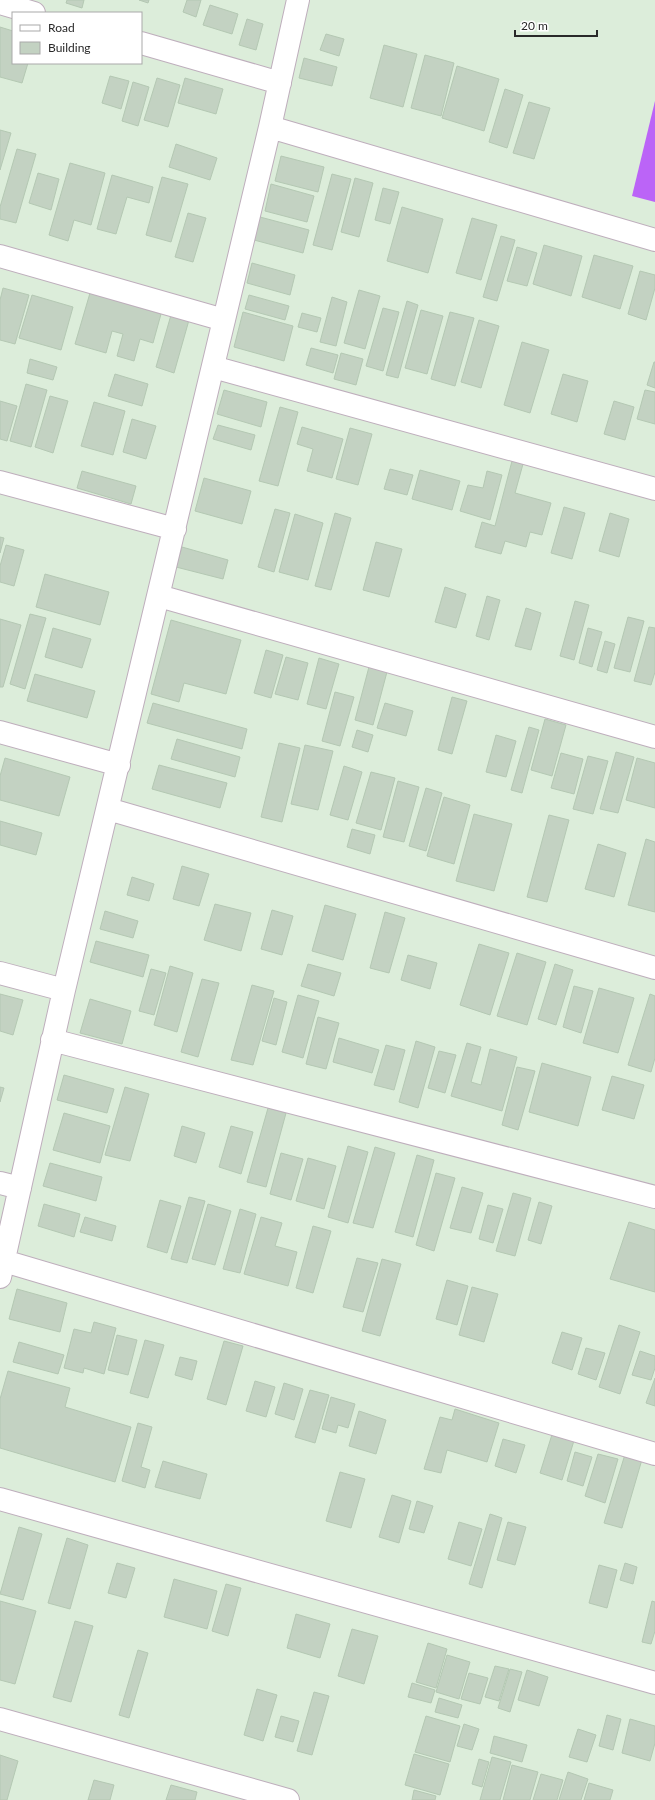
<svg xmlns="http://www.w3.org/2000/svg" width="655" height="1800" viewBox="0 0 655 1800" font-family="Lato,sans-serif">
<rect width="100%" height="100%" fill="#dcedda"/>
<path fill="#bb64f7" d="M655,101V202L632,196Z"/>
<path fill="#c3d2c2" stroke="#b4c8b3" d="M67,0H84L82,8L66,3Z
M139,0H149L148,3Z
M187,0H201L196,17L183,12Z
M210,5L238,14L232,34L203,25Z
M247,19L263,24L256,50L239,45Z
M0,27L13,31V63H28L22,83L0,77Z
M326,34L344,39L339,56L320,50Z
M384,45L417,54L403,107L370,98Z
M425,55L454,63L441,116L411,108Z
M304,58L337,67L332,86L299,78Z
M457,66L499,79L484,131L442,118Z
M110,76L129,81L121,109L102,103Z
M157,78L180,85L168,127L144,120Z
M185,78L223,89L216,114L178,103Z
M133,82L149,87L138,126L122,121Z
M505,89L523,95L507,148L489,142Z
M529,102L550,108L534,159L513,153Z
M0,130L11,133L0,170Z
M176,144L217,158L210,180L169,167Z
M17,149L36,154L16,223L0,219V207Z
M281,156L324,167L318,192L275,181Z
M70,163L105,173L91,225L74,220L68,241L49,235Z
M38,173L59,179L51,210L29,203Z
M332,174L351,179L332,250L313,245Z
M112,175L153,187L149,203L127,197L116,234L97,229Z
M162,177L188,184L171,242L146,235Z
M355,178L373,183L359,237L341,232Z
M271,184L314,196L307,222L265,211Z
M383,188L399,192L390,224L375,220Z
M402,207L443,219L428,273L387,261Z
M188,213L206,218L193,262L175,257Z
M260,217L309,230L303,253L254,240Z
M472,218L497,225L481,280L456,273Z
M501,236L515,240L497,301L483,297Z
M544,245L582,256L571,296L533,284Z
M517,247L537,253L527,286L507,281Z
M594,255L633,266L620,309L582,297Z
M252,263L295,275L290,295L247,283Z
M640,271L655,275V288L646,320L628,314Z
M3,288L29,295L15,344L0,340V300Z
M359,290L380,296L365,349L344,343Z
M90,293L161,314L153,343L140,339L134,361L117,356L123,334L112,331L106,353L75,344Z
M32,295L73,307L61,350L19,338Z
M249,295L289,306L285,320L245,309Z
M332,297L347,302L336,346L320,342Z
M407,301L418,305L398,378L386,375Z
M383,308L399,312L383,371L366,366Z
M421,310L443,316L427,374L405,368Z
M243,312L293,326L284,361L234,347Z
M450,312L474,318L455,386L431,379Z
M302,313L321,318L317,332L298,327Z
M171,315L189,320L174,373L156,367Z
M479,320L499,326L481,388L461,382Z
M522,342L549,350L530,413L504,405Z
M311,348L338,355L333,373L306,365Z
M341,353L363,359L356,385L334,379Z
M30,359L57,367L53,380L27,373Z
M654,362H655V388L647,385Z
M115,374L148,384L142,406L108,396Z
M563,374L588,381L577,422L551,414Z
M26,384L47,390L31,447L10,441Z
M224,390L267,402L261,427L217,414Z
M645,390L655,392V424L637,419Z
M50,396L68,401L53,453L35,447Z
M0,401L17,406L7,441L0,439Z
M614,401L634,407L625,440L604,434Z
M94,402L125,411L113,455L81,446Z
M280,407L298,412L278,486L259,481Z
M132,419L156,426L146,459L123,452Z
M218,425L255,435L251,450L213,439Z
M302,427L343,439L332,478L307,471L313,449L297,444Z
M350,428L372,434L358,485L336,479Z
M512,461L523,464L515,493L551,503L542,535L530,532L526,547L505,541L501,554L475,547L482,522L495,526Z
M390,469L413,475L407,495L384,489Z
M420,470L460,481L452,510L412,499Z
M82,471L136,486L131,504L77,488Z
M487,471L502,475L490,520L460,511L468,485L483,488Z
M204,478L251,491L242,524L195,511Z
M564,507L585,513L572,559L551,553Z
M275,509L290,513L274,572L258,567Z
M335,513L351,518L331,590L315,586Z
M610,513L629,519L619,557L599,551Z
M295,514L323,523L308,580L279,572Z
M0,537L4,538L0,553Z
M376,542L402,549L389,597L363,590Z
M6,545L24,550L14,586L0,582V566Z
M182,547L228,560L223,579L176,567Z
M45,574L109,592L100,625L36,607Z
M445,587L466,594L456,628L435,622Z
M487,596L500,600L489,640L476,636Z
M575,601L589,605L574,660L560,656Z
M526,608L541,613L531,650L515,646Z
M30,614L46,618L25,689L10,684Z
M628,617L644,621L630,672L614,668Z
M0,619L21,625L3,687H0Z
M171,620L241,640L226,694L184,683L179,702L151,694Z
M649,627L655,628V672L651,685L634,681Z
M53,628L91,639L82,668L45,657Z
M588,628L602,632L592,667L579,663Z
M605,641L615,644L607,673L597,670Z
M266,650L283,655L271,698L254,693Z
M286,657L308,663L298,700L275,694Z
M319,658L339,664L326,709L307,704Z
M370,663L388,668L373,725L355,720Z
M35,674L95,691L87,718L27,701Z
M335,692L354,697L340,746L322,741Z
M452,697L467,701L452,754L438,750Z
M153,703L247,729L242,749L147,723Z
M385,703L413,711L406,736L377,728Z
M545,719L566,725L552,776L531,770Z
M529,727L539,730L522,793L511,790Z
M357,730L373,735L368,752L352,747Z
M496,735L516,741L506,777L486,772Z
M177,739L240,757L235,777L171,759Z
M279,743L300,748L282,822L261,817Z
M305,745L333,751L318,810L291,804Z
M616,752L634,757L618,813L600,809Z
M561,753L583,759L574,794L551,788Z
M588,756L608,761L593,814L573,809Z
M5,758L70,777L59,816L0,800V776Z
M637,758L655,763V808L626,800Z
M159,765L227,783L220,808L152,789Z
M344,766L362,772L348,820L330,815Z
M371,772L395,778L381,830L356,823Z
M398,781L419,787L404,842L383,837Z
M426,788L442,793L426,851L409,846Z
M444,797L470,805L454,864L427,856Z
M474,814L512,824L494,891L456,881Z
M549,815L569,820L547,902L527,897Z
M0,821L42,833L36,855L0,845Z
M352,829L375,835L370,854L347,847Z
M646,839L655,842V912L628,905Z
M598,844L626,853L614,897L585,889Z
M182,866L209,874L199,906L173,899Z
M132,877L154,884L149,901L127,895Z
M215,904L251,913L241,951L204,940Z
M325,905L356,914L343,960L312,951Z
M272,910L293,916L282,955L261,949Z
M105,911L138,921L133,938L100,929Z
M385,912L405,918L389,973L370,968Z
M96,941L149,955L143,977L90,962Z
M479,944L509,953L490,1015L460,1005Z
M517,953L546,962L527,1025L497,1016Z
M408,955L437,963L430,989L401,980Z
M308,964L341,973L334,996L301,986Z
M555,964L573,970L556,1025L538,1019Z
M170,966L193,973L177,1032L154,1025Z
M151,969L166,973L154,1015L139,1011Z
M202,979L219,983L198,1057L181,1052Z
M252,985L274,991L253,1065L231,1060Z
M574,986L593,991L581,1033L563,1027Z
M599,988L634,998L618,1053L583,1043Z
M0,994L23,1000L13,1035L0,1031Z
M650,994L655,996V1058L651,1072L628,1065Z
M298,995L319,1001L303,1058L282,1052Z
M274,998L287,1002L276,1045L262,1041Z
M90,999L131,1011L122,1044L80,1033Z
M318,1017L339,1023L326,1069L306,1064Z
M339,1038L379,1050L372,1073L333,1062Z
M416,1041L435,1047L418,1108L399,1102Z
M467,1043L481,1047L471,1082L481,1085L490,1049L517,1057L502,1111L451,1096Z
M386,1045L405,1050L394,1090L374,1085Z
M439,1051L456,1055L445,1093L428,1088Z
M542,1063L591,1077L578,1126L529,1112Z
M517,1067L535,1071L518,1130L502,1125Z
M64,1075L114,1089L107,1113L57,1100Z
M612,1076L644,1085L634,1119L602,1110Z
M0,1087L4,1088L0,1102Z
M125,1087L149,1094L130,1161L105,1155Z
M268,1108L286,1113L266,1187L247,1182Z
M64,1113L110,1126L100,1163L53,1150Z
M182,1126L205,1133L196,1163L174,1156Z
M231,1126L253,1132L241,1174L219,1167Z
M348,1146L368,1152L348,1223L328,1217Z
M375,1147L395,1153L373,1228L353,1223Z
M281,1153L303,1159L291,1200L270,1194Z
M417,1155L434,1160L413,1237L395,1232Z
M308,1158L336,1166L324,1209L296,1201Z
M50,1163L102,1177L96,1201L43,1186Z
M436,1173L455,1178L434,1251L416,1245Z
M462,1187L483,1193L471,1233L450,1228Z
M513,1193L531,1198L515,1256L496,1251Z
M189,1197L205,1201L187,1263L171,1259Z
M160,1200L181,1206L167,1253L147,1247Z
M539,1202L552,1206L541,1244L528,1240Z
M44,1204L80,1214L74,1237L38,1226Z
M208,1204L231,1211L215,1265L192,1259Z
M488,1205L503,1209L493,1243L479,1239Z
M240,1209L256,1214L240,1273L223,1269Z
M85,1217L116,1226L112,1241L80,1232Z
M261,1217L282,1223L275,1246L297,1252L288,1286L244,1274Z
M629,1222L655,1230V1292L610,1279Z
M313,1226L331,1231L313,1293L296,1288Z
M357,1258L378,1263L363,1312L343,1307Z
M382,1259L401,1264L380,1336L362,1331Z
M447,1280L468,1286L457,1325L436,1319Z
M472,1287L498,1294L484,1342L459,1335Z
M17,1289L67,1303L60,1332L9,1319Z
M94,1322L116,1328L104,1374L84,1368L83,1373L64,1368L74,1329L91,1333Z
M619,1325L640,1332L620,1394L599,1387Z
M562,1332L582,1338L572,1370L552,1363Z
M117,1335L137,1340L128,1375L108,1370Z
M145,1340L164,1345L148,1398L130,1393Z
M224,1341L243,1346L226,1405L207,1399Z
M19,1342L64,1355L58,1374L13,1362Z
M586,1348L605,1353L596,1380L578,1374Z
M640,1351L655,1356V1368L651,1380L632,1375Z
M180,1357L197,1361L192,1380L175,1375Z
M8,1371L70,1388L65,1407L131,1427L115,1482L0,1448V1399Z
M655,1378V1406L646,1403Z
M255,1381L275,1387L266,1417L246,1411Z
M284,1383L303,1389L294,1420L275,1414Z
M310,1390L329,1395L315,1443L295,1437Z
M331,1397L355,1404L348,1428L338,1425L336,1433L322,1429Z
M455,1409L499,1423L487,1462L447,1450L441,1473L424,1469L440,1417L452,1420Z
M359,1411L386,1420L376,1454L349,1446Z
M138,1423L152,1427L141,1467L150,1470L145,1488L122,1481Z
M554,1428L576,1434L562,1480L540,1473Z
M503,1439L525,1445L516,1473L495,1466Z
M626,1451L643,1456L622,1528L604,1523Z
M575,1452L592,1457L583,1486L567,1481Z
M598,1454L618,1459L605,1503L585,1496Z
M163,1461L207,1474L200,1499L155,1487Z
M340,1472L365,1479L351,1528L326,1521Z
M392,1495L411,1501L399,1543L379,1537Z
M417,1501L433,1506L424,1533L409,1529Z
M490,1514L502,1518L482,1588L469,1584Z
M459,1522L482,1529L471,1566L448,1559Z
M508,1522L526,1527L515,1565L497,1560Z
M19,1527L42,1534L23,1600L0,1594Z
M67,1538L88,1545L70,1609L48,1603Z
M117,1563L135,1568L126,1598L108,1593Z
M625,1563L637,1567L633,1584L620,1580Z
M599,1565L617,1570L607,1608L589,1603Z
M174,1579L217,1591L207,1629L164,1617Z
M226,1584L241,1588L228,1636L212,1631Z
M0,1601L36,1611L15,1684L0,1680Z
M652,1601L655,1602V1631L651,1644L642,1642Z
M296,1614L330,1624L320,1658L287,1648Z
M75,1621L93,1626L71,1702L53,1697Z
M352,1629L378,1636L364,1684L338,1676Z
M428,1643L447,1649L436,1688L416,1682Z
M138,1650L148,1653L129,1718L119,1715Z
M447,1655L470,1662L459,1699L436,1692Z
M495,1666L509,1669L499,1701L485,1697Z
M510,1669L522,1672L510,1712L498,1708Z
M527,1670L548,1677L539,1706L518,1700Z
M469,1673L488,1678L480,1704L461,1699Z
M412,1683L435,1690L431,1703L408,1697Z
M257,1689L277,1695L263,1741L244,1735Z
M314,1692L329,1696L312,1755L297,1751Z
M439,1698L462,1705L458,1718L435,1712Z
M607,1715L621,1719L613,1750L599,1746Z
M281,1716L299,1721L293,1742L275,1737Z
M426,1716L460,1726L450,1762L415,1752Z
M630,1719L655,1726V1743L650,1761L622,1753Z
M464,1724L479,1729L472,1750L457,1746Z
M578,1729L596,1735L587,1762L569,1757Z
M494,1736L527,1745L522,1762L490,1753Z
M414,1754L449,1764L440,1795L405,1785Z
M0,1755L18,1761L7,1800H0Z
M492,1757L511,1762L500,1800H480Z
M479,1759L489,1762L482,1787L472,1784Z
M512,1765L538,1772L530,1800H503Z
M568,1772L588,1779L581,1800H559Z
M541,1774L563,1780L557,1800H533Z
M94,1780L114,1785L110,1800H88Z
M589,1783L613,1790L610,1800H584Z
M171,1785L197,1792L195,1800H166Z
M414,1790L436,1796L435,1800H412Z"/>
<g fill="none" stroke-linecap="round" stroke-linejoin="round">
<g stroke="#beaebc" stroke-width="24">
<path id="minor" d="M0,3L34,13
M141,43L280,83
M270,127L655,240
M0,256L224,320
M213,367L655,489
M0,482L175,529
M159,596L655,737
M0,732L119,765
M108,809L655,968
M0,973L64,990
M52,1040L655,1197
M0,1183L20,1188
M4,1261L655,1454
M0,1277L64,990L270,127L298,0
M0,1499L655,1683
M0,1719L288,1800"/>
</g>
<use href="#minor" stroke="#fff" stroke-width="22"/>
</g>
<rect x="12" y="12" width="130" height="52" fill="#ffffff" stroke="#a9a9a9"/>
<rect x="20" y="25" width="20" height="6" fill="#ffffff" stroke="#a9a9a9"/>
<text x="48" y="32" font-size="12" fill="#292929">Road</text>
<rect x="20" y="42" width="20" height="12" fill="#c3d2c2" stroke="#a9a9a9"/>
<text x="48" y="52" font-size="12" fill="#292929">Building</text>
<path d="M515 30v6h82v-6" fill="none" stroke="#292929" stroke-width="2"/>
<text x="521" y="30" font-size="12" fill="#292929" stroke="#ffffff" stroke-width="3" paint-order="stroke">20 m</text>
</svg>
